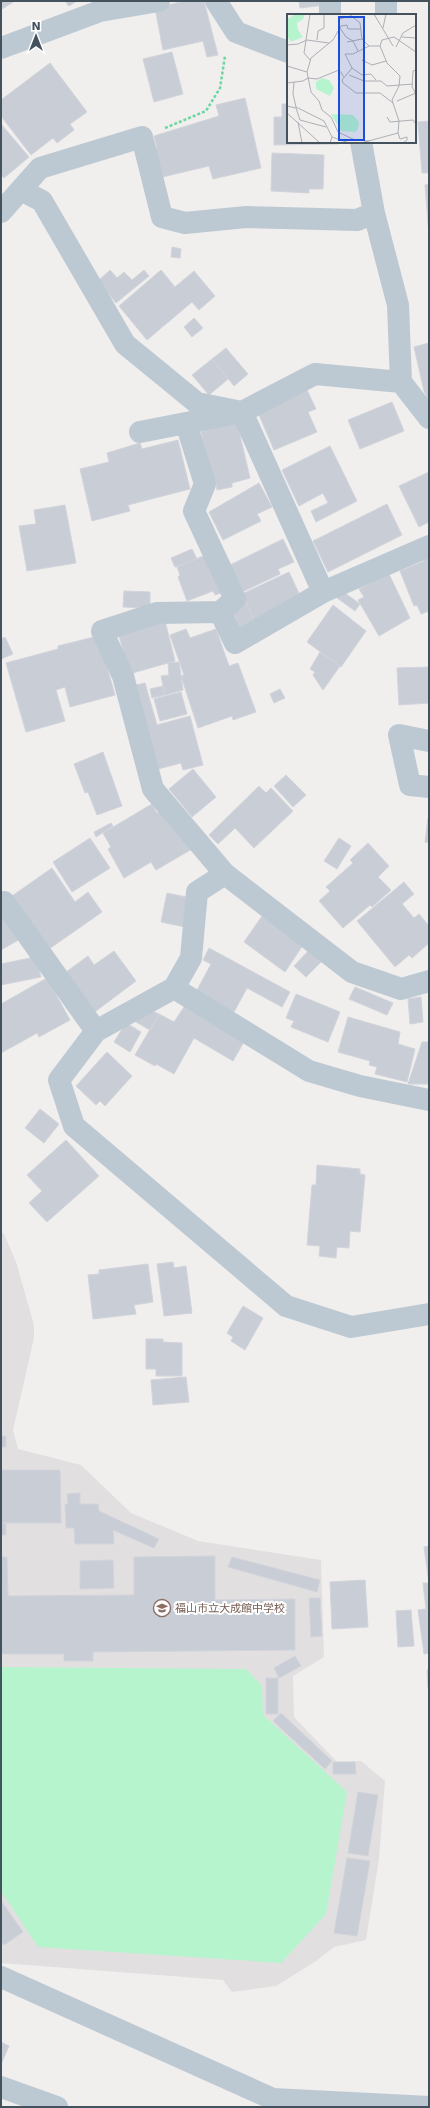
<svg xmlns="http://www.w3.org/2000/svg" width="430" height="2108" viewBox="0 0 430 2108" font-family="'DejaVu Sans','Noto Sans JP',sans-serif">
<rect width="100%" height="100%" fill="#f1eeee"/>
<path fill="#e2dfe0" d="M1,1232L4,1234L16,1262L34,1325V1338L13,1430L18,1449L81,1465L131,1513L198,1541L321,1560L324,1657L293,1676L294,1717L337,1762L361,1761L385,1781L379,1859L366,1940L334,1947L316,1961L276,1986L232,1992L223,1980L1,1963Z"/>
<path fill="#b6f4ce" d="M1,1667L246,1669L262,1686L263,1715L347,1792L326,1914L281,1963L38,1947L1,1891Z"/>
<path fill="#c9cdd5" stroke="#d1d4db" d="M1,1H15L2,9Z
M65,1H77L69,6Z
M185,1H204L218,55L207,57L203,41L163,50L155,8Z
M299,1H324L325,5L300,8Z
M172,52L183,94L154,102L143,59Z
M50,63L87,112L70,124L74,130L57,143L53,138L31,155L1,116V100Z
M245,98L261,168L213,179L209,166L158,178L151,149L157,148L154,136L219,116L216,105Z
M282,104H288V142H339V144L274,145V117H282Z
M429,121V173H422L418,122Z
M1,124L29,157L4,178L1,175Z
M272,153L324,155L323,189H309V193L271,191Z
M429,184V235L425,185Z
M172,247L181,249L180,258L171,257Z
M110,270L117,278L124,272L132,280L144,270L149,276L116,303L98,281Z
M161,270L175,287L194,271L215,296L199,310L192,302L147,340L119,306Z
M194,318L203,328L192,337L184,327Z
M429,343V401L424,391L414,347Z
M226,348L248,374L234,386L212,359Z
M212,359L228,379L209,395L192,375Z
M307,390L316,409L308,412L317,432L274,450L257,410Z
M392,402L404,431L360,449L348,420Z
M236,418L250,478L232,483V487L217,490L216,484L213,485L200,427Z
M178,440L190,489L128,505L130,511L92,521L80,469L109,462L107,453L140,443L142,449Z
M330,446L357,501L316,522L311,511L328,503L323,493L299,506L282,470Z
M429,472V522L419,527L399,486Z
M259,483L272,507L257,514L261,521L223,540L209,512Z
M387,504L402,535L328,572L313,541Z
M65,505L76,563L27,571L19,526L36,524L34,510Z
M283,539L294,562L278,569L280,574L240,593L228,566Z
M192,549L197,559L175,567L171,558Z
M429,552V611L421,614L417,605L414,606L400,571L424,561L422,555Z
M208,554L224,592L215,595L213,591L187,601L178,577L180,575L177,567Z
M289,572L302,600L255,622L242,594Z
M389,574L410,618L379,636L358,600L364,597L359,589Z
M124,591L150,592V608L123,607Z
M342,591L360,604L355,611L337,598Z
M246,602L255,622L240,629L234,615V608Z
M333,605L366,631L341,667L307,642Z
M165,621L175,661L129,674L119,635Z
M186,629L190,638L216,629L229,666L238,663L256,712L233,720L232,716L198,728L181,676L184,675L170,635Z
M98,636L115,695L70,707L65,687L56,690L65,721L26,732L6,663L58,649V646Z
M5,637L13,654L1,659V639Z
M320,652L340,666L323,690L313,675L315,672L310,669Z
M179,662L183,690L165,695L161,676L169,675L168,663Z
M429,667V703L399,705L397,668Z
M145,683L157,725L190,716L203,765L183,770L181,763L158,769L136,685Z
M163,686L165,695L152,698L150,689Z
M280,689L285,698L274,703L270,694Z
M181,692L187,714L160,721L154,699Z
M103,752L122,806L97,815L88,792L85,793L74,764Z
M193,769L216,797L192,817L169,789Z
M286,775L306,795L293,807L274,786Z
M259,786L266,793L271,788L293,811L254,848L235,828L218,844L209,835Z
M152,804L157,813L160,811L192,849L156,870L151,862L124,878L108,849L111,847L103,833Z
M428,818H429V843L425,842Z
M111,823L113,826L96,837L94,832Z
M90,838L110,868L72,892L53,862Z
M339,838L351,846L337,869L324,861Z
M368,843L389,866L378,877L391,890L372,907L370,905L343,928L319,901L330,891L326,887L353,863L350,860Z
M52,868L75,902L88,892L102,912L49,949L12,896Z
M404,882L414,894L402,904L414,918L419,914L429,926V943L412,958L409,955L395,967L357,921Z
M167,893L191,898L185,927L161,922Z
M1,909L20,939L1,950Z
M262,916L303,945L285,972L244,942Z
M209,948L290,992L282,1007L247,988L234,1012L196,992L211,964L203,960Z
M310,949L322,961L306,977L294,966Z
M114,951L136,981L92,1014L62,975L88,956L94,965Z
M35,957L41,977L1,985V964Z
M47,978L70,1020L39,1037L37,1033L1,1053V1004Z
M355,987L393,1003L387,1015L349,999Z
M296,994L340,1012L328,1042L291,1027L294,1021L286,1018Z
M421,997L423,1022L410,1024L408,999Z
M184,1007L245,1040L233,1061L194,1038L174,1074L156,1064L155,1066L135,1055L159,1014L174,1022Z
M152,1011L159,1014L150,1030L136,1022L141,1014Z
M348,1017L400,1032L398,1044L415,1049L407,1082L375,1074L377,1067L369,1065L370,1061L338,1052Z
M126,1023L141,1032L130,1052L114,1042Z
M422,1042H429V1087L428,1084H408Z
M107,1052L132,1076L105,1106L100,1101L96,1105L76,1086Z
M40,1109L59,1124L44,1143L25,1128Z
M66,1140L99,1176L47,1222L29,1203L42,1191L27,1175Z
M317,1165L360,1169V1174L365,1175L360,1232L350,1231L349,1248L337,1247L336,1258L319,1256L320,1246L307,1245L312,1185H316Z
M173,1262L174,1268L186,1266L192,1313L164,1316L157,1264Z
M148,1264L153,1302L134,1305L136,1314L93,1319L88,1275L99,1274V1270Z
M243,1306L263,1318L245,1350L231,1341L233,1337L227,1333Z
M146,1339H163V1342L182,1343V1376H156V1369H146Z
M186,1377L189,1402L153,1405L151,1380Z
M1,1436H6V1447H1Z
M1,1470H60L61,1523H1Z
M80,1493V1504H98L99,1511L159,1539L154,1548L113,1530L114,1544H75L74,1528H66L65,1504H68L67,1494Z
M1,1523H6V1535H1Z
M429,1546V1653L424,1654L418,1610L426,1609L423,1583H429L424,1547Z
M215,1556V1600L295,1599V1650L93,1652V1661H64V1654H1V1557H7L8,1596L134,1595V1557Z
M232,1557L320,1580L317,1592L228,1567Z
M113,1560L114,1588L80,1589V1561Z
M365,1580L368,1627L332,1629L330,1582Z
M309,1598H320L322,1636L311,1637Z
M411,1610L414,1646L398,1647L396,1611Z
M295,1656L301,1666L279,1678L274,1668Z
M427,1670H429V1688H428Z
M266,1678H278V1714H266Z
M281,1713L332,1761L325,1769L273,1721Z
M333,1762H355L356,1774H333Z
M358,1792L378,1795L368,1856L348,1853Z
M347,1858L370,1861L357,1936L334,1933Z
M2,1902L23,1932L4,1945L1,1941Z
M1,2042L9,2046L1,2064Z"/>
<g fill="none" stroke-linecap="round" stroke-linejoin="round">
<path stroke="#6ad6a1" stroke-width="2.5" stroke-dasharray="3 2" stroke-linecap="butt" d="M165,128L206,111L220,88L225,56"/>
<path stroke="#bdc9d2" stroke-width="22" d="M216,1L236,32L288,52
M386,1V15
M330,15V1
M1,48L100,11L159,1
M361,142L374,213L398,305L401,382L429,418
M21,190L42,201L125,344L197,403L242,412L323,592
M1,212L40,168L142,137L162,217L185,223L246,217L357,220L374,213
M186,423L205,484L194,511L235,599L220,612
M140,432L242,412L315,374L401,382
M429,546L323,592L235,643L220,612L157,613L102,631L123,676L153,789L225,874L352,972L401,989L429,981
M429,741L399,735L410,785L429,787
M225,874L197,892L191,958L174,988L96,1031L59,1080L74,1126L286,1306L351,1327L429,1314
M1,903L4,902L96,1031
M174,988L309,1071L360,1086L429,1100
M1,1977L273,2099L429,2107
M1,2087L57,2107"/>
</g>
<defs>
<g id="school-ring" transform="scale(0.9)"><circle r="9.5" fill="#fff" stroke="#8d6e63" stroke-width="1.5"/><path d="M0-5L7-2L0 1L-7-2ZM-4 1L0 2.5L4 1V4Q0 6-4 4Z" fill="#8d6e63"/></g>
</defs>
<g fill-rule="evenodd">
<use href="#school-ring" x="162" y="1608"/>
</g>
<g text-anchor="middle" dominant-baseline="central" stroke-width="4" stroke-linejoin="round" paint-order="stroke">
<g font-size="11" fill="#785e54" stroke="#fff" text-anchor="start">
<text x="175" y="1608">福山市立大成館中学校</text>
</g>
</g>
<g transform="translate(287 14)">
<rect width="129" height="129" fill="#f1eeee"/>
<path d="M9,0H18L16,5L10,9L11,16L16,23L4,28L0,22V5ZM35,64L42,66L47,74L43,82L29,75V68ZM44,100L66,101L72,108L71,115L68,118L54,117Z" fill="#b6f4ce"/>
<path fill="none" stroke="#acb0b4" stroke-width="1" d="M62,0L73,9L75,25L82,32M87,0L106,32M52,5L64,2M53,14L59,23L66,27L71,37M96,14L99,0M74,15H61L60,11L54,12L46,26L24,44L20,58L24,78L32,87L35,96L44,103L51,118L68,126L82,127M115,23L129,24M30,26L31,17L37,14V0M60,28L75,25M0,31L11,30L20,26L42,29M109,33L116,19L129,11M23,46L17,39L23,0M78,49L75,46L85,51L99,47M0,52L20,58M65,54L55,66L56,69L69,79H93L106,89M129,56L126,57L125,73L129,80M62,61L77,67H94L100,72L126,70M89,66L84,60L75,61L65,54L58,40H66L82,32H93M7,68L6,80L9,93L37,107L45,123L43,129M0,69L16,67L21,64L30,65L52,56L57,63M110,87L129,79M0,92L9,94L13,106L39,113M0,99L33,129M100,103L103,108L126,106L129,110M11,108L15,129M111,119L113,125L120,123V126L116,129M45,123L62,129M74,129L111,119L112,107L105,86L112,72L113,62L100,49L93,32L95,26L107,23L129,38"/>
<path fill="#1d4ed8" fill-opacity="0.15" stroke="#1d4ed8" stroke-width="2" d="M52,3H77V126H52Z"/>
<rect width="129" height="129" fill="none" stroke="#44525e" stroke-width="2"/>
</g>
<rect width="430" height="2108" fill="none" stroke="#44525e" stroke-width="4"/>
<g transform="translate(36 36)" stroke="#ffffff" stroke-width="3" paint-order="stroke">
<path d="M0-3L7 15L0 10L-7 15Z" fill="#44525e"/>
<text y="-6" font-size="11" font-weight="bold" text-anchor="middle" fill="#44525e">N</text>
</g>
</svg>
